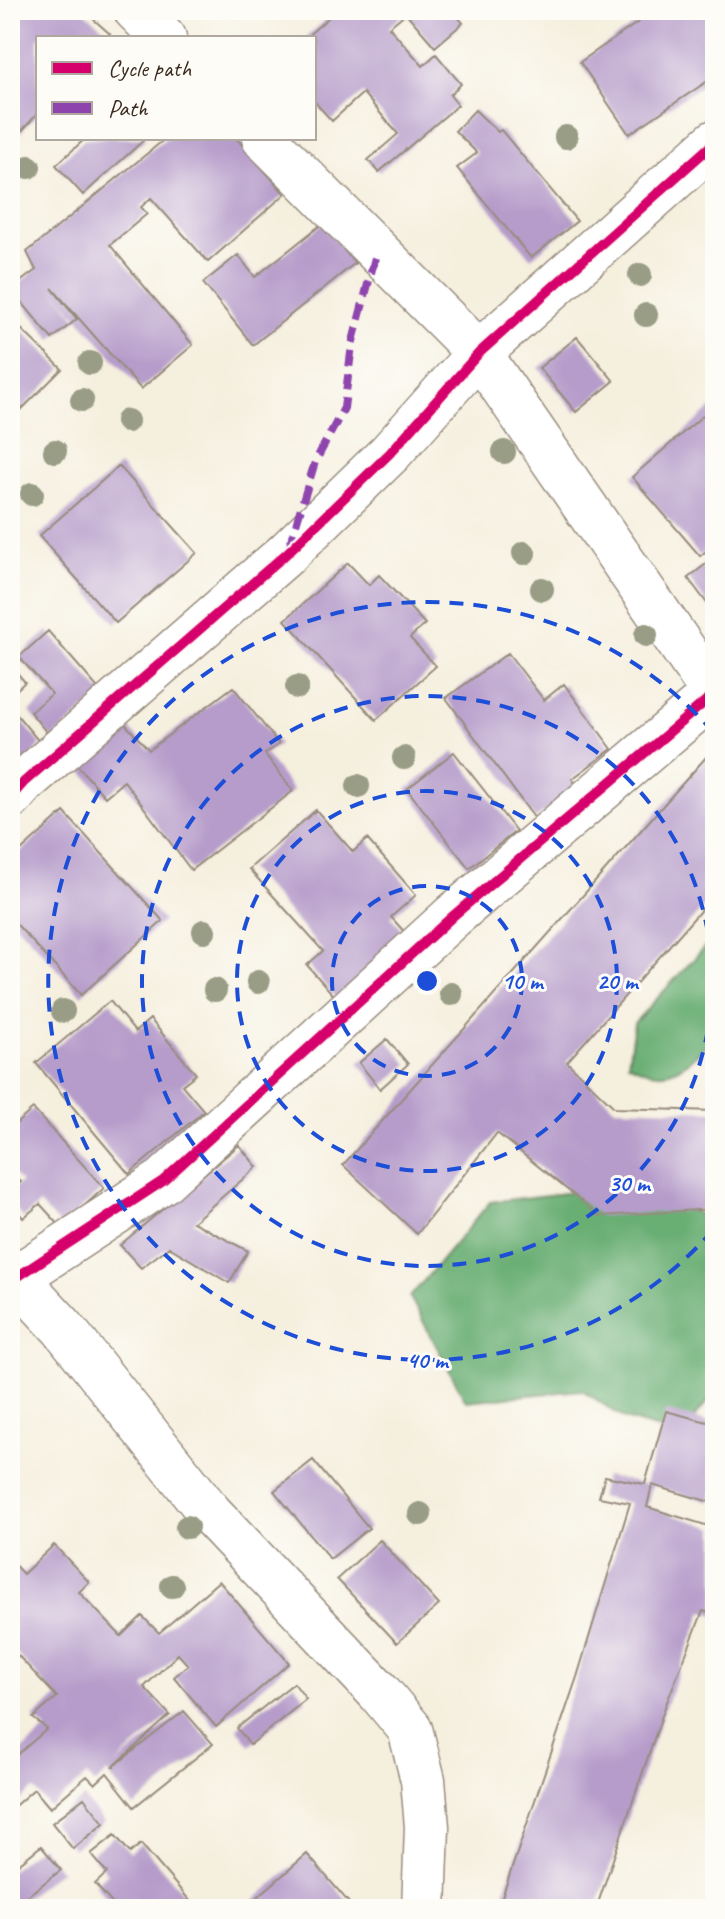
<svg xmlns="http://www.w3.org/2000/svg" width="725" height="1919" viewBox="0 0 725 1919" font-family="Caveat,sans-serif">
<rect width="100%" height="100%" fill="#fdfcf7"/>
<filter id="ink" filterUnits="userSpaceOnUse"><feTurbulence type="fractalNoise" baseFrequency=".0125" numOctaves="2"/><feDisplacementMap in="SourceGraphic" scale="16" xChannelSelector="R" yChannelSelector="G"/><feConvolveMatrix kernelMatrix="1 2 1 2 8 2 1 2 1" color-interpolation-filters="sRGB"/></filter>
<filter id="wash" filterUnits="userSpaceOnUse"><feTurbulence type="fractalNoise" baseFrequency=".006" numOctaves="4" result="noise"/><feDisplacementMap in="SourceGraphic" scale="32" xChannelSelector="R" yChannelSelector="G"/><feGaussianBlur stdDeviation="1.8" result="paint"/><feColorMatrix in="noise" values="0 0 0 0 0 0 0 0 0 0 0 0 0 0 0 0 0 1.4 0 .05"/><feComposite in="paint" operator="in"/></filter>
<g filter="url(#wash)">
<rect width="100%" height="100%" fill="#f5efde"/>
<path fill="#69ae73" stroke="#526c48" stroke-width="2" d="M708,944L715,946V1037C684,1065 671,1087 628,1063L634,1023Z
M648,1183L715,1224V1394L679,1435L625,1419L582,1390L466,1401L410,1297L490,1202Z"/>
<g id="blocks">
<path fill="#b69cca" d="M10,10L19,14L22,10H83L110,34L107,38H38V113L10,144Z
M337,10H452L463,23L435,47L406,13L389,27L423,66L436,54L461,84L450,95L458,105L379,172L368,160L398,134L363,93L332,121L314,101V38H305Z
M656,10H715V76L629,134L580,62Z
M475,110L498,132L501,130L577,221L531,258L457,168L477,153L455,131Z
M86,138H146L83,195L56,165Z
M166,138H236L285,194L208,262L151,198L141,207L147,214L110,245L193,345L141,389L52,288L77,319L52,339L11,289L36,270L27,252Z
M322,224L355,263L253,345L203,283L238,255L255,277Z
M10,318L62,369L10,421Z
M577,337L614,381L576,412L539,368Z
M715,405V544L700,556L632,477Z
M119,466L197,553L116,623L39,536Z
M715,557V614L688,578Z
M348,563L369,585L379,575L425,624L410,638L436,666L376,720L285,620Z
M48,631L103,694L52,739L30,712L52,694L19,657Z
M508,653L544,700L564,684L612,749L572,779L578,787L535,819L446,698Z
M10,665L25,682L12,694L10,692Z
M233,687L279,744L265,754L293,791L191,870L124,781L105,797L77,765L125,724L149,750Z
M17,715L41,744L10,784V720Z
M454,752L516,831L469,868L407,789Z
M708,755L715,761V894L567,1062L615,1108L715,1111V1209L600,1216L497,1133L417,1234L343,1165Z
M316,810L353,852L367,839L416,895L391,917L408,936L337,999L307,965L323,951L249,869Z
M64,812L163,921L81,995L10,917V861Z
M110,1001L135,1032L150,1019L196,1074L182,1085L204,1111L129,1174L36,1063Z
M387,1039L408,1064L380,1089L359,1063Z
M33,1109L104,1188L61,1227L40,1204L23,1218L10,1202V1192L21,1182L10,1170V1129Z
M239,1145L257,1167L193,1222L248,1251L229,1283L169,1247L141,1268L120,1245Z
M666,1411L715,1424V1484L710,1502L652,1485L647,1507L715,1528V1615L703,1611L665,1707L596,1909L569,1902L567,1909H498L577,1677L630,1503L599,1497L605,1476L645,1484Z
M313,1460L369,1528L330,1559L274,1491Z
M380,1540L439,1605L397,1643L337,1579Z
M54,1545L89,1582L79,1592L121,1636L142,1616L159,1633L219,1581L289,1663L216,1727L174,1677L188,1665L178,1654L144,1687L170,1715L113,1767L184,1711L213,1744L134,1807L107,1773L95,1784L87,1776L50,1808L34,1789L10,1810V1761L47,1729L33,1718L57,1697L10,1647V1560L23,1574Z
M294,1683L306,1699L250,1745L237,1728Z
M84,1798L104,1823L73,1849L52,1823Z
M115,1835L130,1853L141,1844L197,1909H117L95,1884L107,1873L91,1854Z
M41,1846L61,1870L10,1909V1871Z
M307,1854L351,1905L346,1909H244Z"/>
</g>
</g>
<g filter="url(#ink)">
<use href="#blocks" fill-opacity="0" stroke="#988c7e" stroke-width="2"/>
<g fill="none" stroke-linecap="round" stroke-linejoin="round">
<g stroke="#988c7e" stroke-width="47">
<path id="minor" d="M136,10L164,38
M264,138L479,353L715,695
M10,798L24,782L286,554L390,453L479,353L715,142
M10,1271L63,1328L210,1513L379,1692L410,1729L423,1780L427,1827L424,1909
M17,1277L163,1181L453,916L714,694"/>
</g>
<use href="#minor" stroke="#fff" stroke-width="44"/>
<path stroke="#8e44ad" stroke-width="8" stroke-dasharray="16 8" stroke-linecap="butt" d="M289,547L315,462L344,408L352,345L377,250"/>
<g stroke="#fdfcf7" stroke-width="15">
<path id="cycleway" d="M10,798L24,782L286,554L390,453L479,353L715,142
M17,1277L163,1181L453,916L714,694"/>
</g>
<use href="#cycleway" stroke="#d6006c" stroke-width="10"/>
</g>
<g fill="#9a9d85">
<circle cx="566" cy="137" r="12"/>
<circle cx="29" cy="167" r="12"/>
<circle cx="640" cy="275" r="12"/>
<circle cx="646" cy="315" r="12"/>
<circle cx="90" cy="363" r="12"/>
<circle cx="82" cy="400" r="12"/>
<circle cx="127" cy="421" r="12"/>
<circle cx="55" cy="451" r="12"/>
<circle cx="504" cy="452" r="12"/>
<circle cx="32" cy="494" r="12"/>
<circle cx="524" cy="553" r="12"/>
<circle cx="542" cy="589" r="12"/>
<circle cx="646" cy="635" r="12"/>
<circle cx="297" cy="687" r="12"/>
<circle cx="404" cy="758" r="12"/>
<circle cx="358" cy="786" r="12"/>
<circle cx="204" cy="931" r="12"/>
<circle cx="258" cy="982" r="12"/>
<circle cx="215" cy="990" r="12"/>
<circle cx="451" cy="994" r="12"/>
<circle cx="63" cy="1011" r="12"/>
<circle cx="420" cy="1514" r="12"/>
<circle cx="187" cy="1527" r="12"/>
<circle cx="172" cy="1586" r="12"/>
</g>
</g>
<g fill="none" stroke="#1d4ed8" stroke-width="4" stroke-dasharray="14 10">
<circle cx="427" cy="981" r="95"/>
<circle cx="427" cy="981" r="190"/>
<circle cx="427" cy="981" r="285"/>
<path d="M713 1230A379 379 0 1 1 713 732"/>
</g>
<circle cx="427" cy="981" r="12" fill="#1d4ed8" stroke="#fdfcf7" stroke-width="4"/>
<g font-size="24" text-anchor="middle" font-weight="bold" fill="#1d4ed8" stroke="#fdfcf7" stroke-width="6" stroke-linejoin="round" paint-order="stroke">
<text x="522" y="989">10 m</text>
<text x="617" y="989">20 m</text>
<text x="629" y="1191">30 m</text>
<text x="427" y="1368">40 m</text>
</g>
<rect width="725" height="1919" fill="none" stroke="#fdfcf7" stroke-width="40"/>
<rect x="36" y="36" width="280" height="104" fill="#fdfcf7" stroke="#afa8a0" stroke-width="2"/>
<rect x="52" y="62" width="40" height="12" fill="#d6006c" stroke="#afa8a0" stroke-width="2"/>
<text x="108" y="76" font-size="24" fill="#3b2a1e">Cycle path</text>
<rect x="52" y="102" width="40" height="12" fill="#8e44ad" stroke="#afa8a0" stroke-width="2"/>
<text x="108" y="116" font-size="24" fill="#3b2a1e">Path</text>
</svg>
